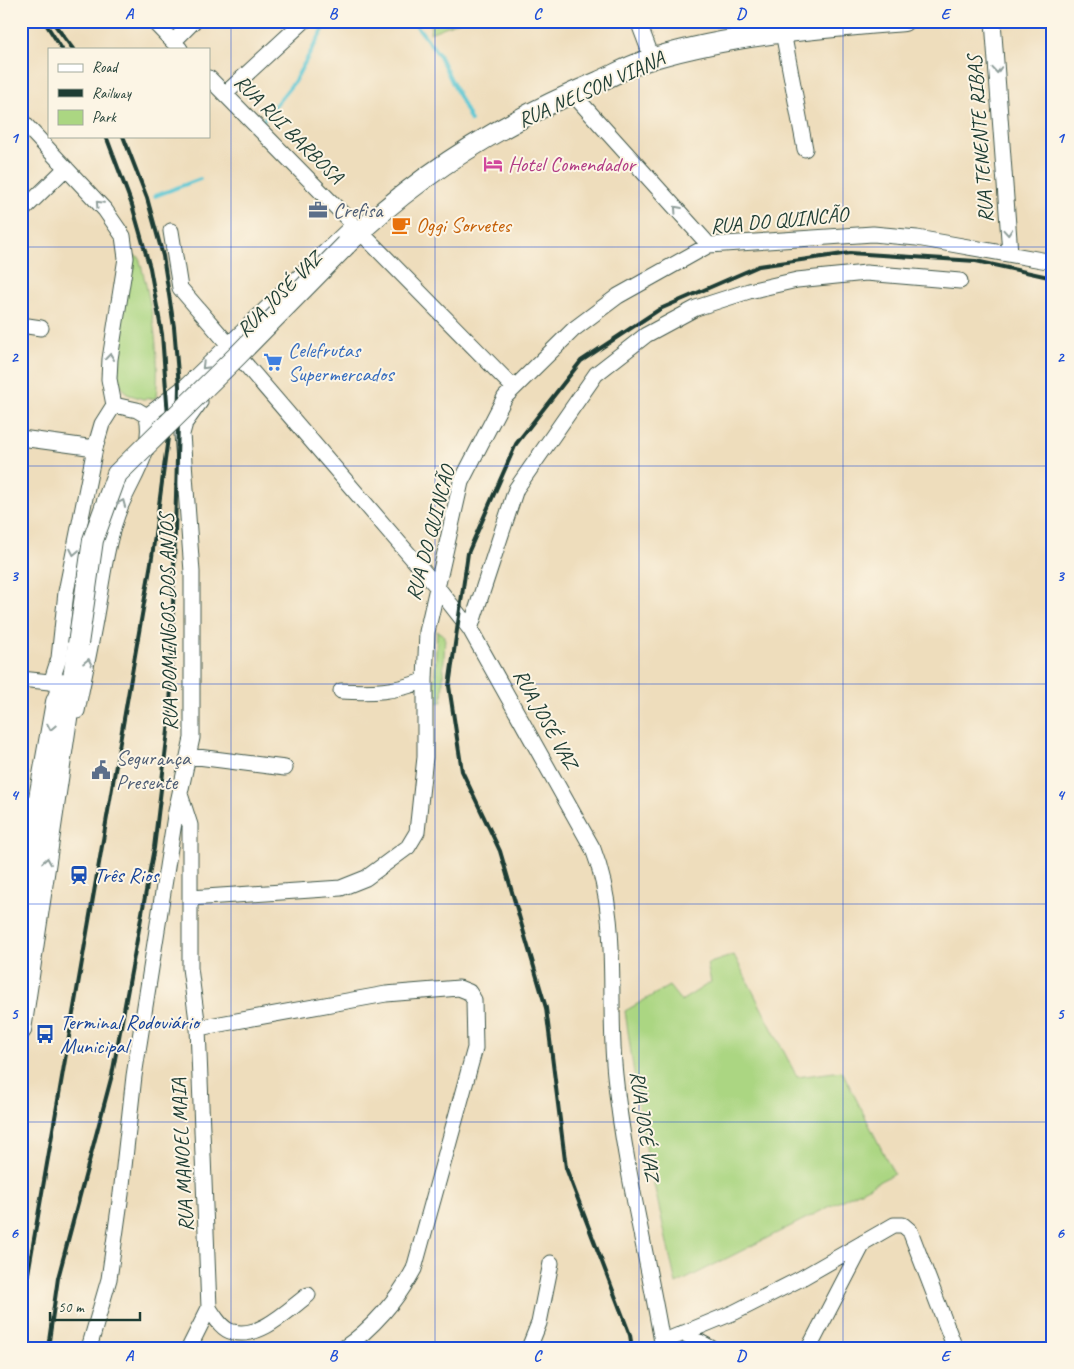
<svg xmlns="http://www.w3.org/2000/svg" width="1074" height="1369" viewBox="0 0 1074 1369" font-family="Caveat,sans-serif">
<rect width="100%" height="100%" fill="#fcf5e5"/>
<filter id="ink" filterUnits="userSpaceOnUse"><feTurbulence type="fractalNoise" baseFrequency=".02" numOctaves="2"/><feDisplacementMap in="SourceGraphic" scale="10" xChannelSelector="R" yChannelSelector="G"/><feConvolveMatrix kernelMatrix="1 2 1 2 8 2 1 2 1" color-interpolation-filters="sRGB"/></filter>
<filter id="wash" filterUnits="userSpaceOnUse"><feTurbulence type="fractalNoise" baseFrequency=".0096" numOctaves="4" result="noise"/><feDisplacementMap in="SourceGraphic" scale="20" xChannelSelector="R" yChannelSelector="G"/><feGaussianBlur stdDeviation="1.12" result="paint"/><feColorMatrix in="noise" values="0 0 0 0 0 0 0 0 0 0 0 0 0 0 0 0 0 1.4 0 .05"/><feComposite in="paint" operator="in"/></filter>
<g filter="url(#wash)">
<rect width="100%" height="100%" fill="#eeddbc"/>
<path fill="#abd682" stroke="#658a5b" d="M432,21H460L430,33Z
M130,254L139,257C151,303 161,350 156,398L143,399L127,394L116,377L114,351Z
M437,631L445,636L442,702L433,703Z
M734,955L797,1077L842,1071L894,1174L676,1284L642,1130L625,1011L669,986L681,1001L711,982L707,964Z"/>
<g fill="none" stroke-linecap="round" stroke-linejoin="round">
<path stroke="#5ac6d3" stroke-width="4" d="M413,21L439,55L471,121
M260,124L294,82L324,28L340,21
M155,196L200,179"/>
</g>
</g>
<g filter="url(#ink)">
<g fill="none" stroke-linecap="round" stroke-linejoin="round">
<g stroke="#3e5548" stroke-width="17">
<path id="minor" d="M153,21L180,49
M638,21L652,58
M993,21L1010,253
M783,32L805,149
M173,42L194,21
M209,78L514,388
M572,93L709,245
M225,94L304,21
M21,120L105,210L123,236L126,258L110,359L109,379L114,405
M21,212L66,168
M171,231L180,288L437,587L470,629L593,849C621,920 607,1000 615,1075C624,1167 648,1257 663,1348
M21,325L41,328
M156,421L147,416L187,385L350,228
M21,438L95,448
M470,629L516,489L596,374L646,335L696,308L749,291L797,280L866,273L960,281
M21,679L59,683
M51,683L59,658L66,592L95,448L102,424L114,405
M341,691C371,693 396,692 425,680
M77,711C84,677 91,644 97,609C103,575 107,538 121,505C134,475 154,450 147,416L137,410L114,405
M190,756L285,768
M180,794L190,825V968L198,1028L209,1308C215,1317 222,1330 233,1332C260,1339 288,1310 308,1295
M190,898L341,888L366,878L408,847L417,832L425,757V680L427,632L461,482L505,397L574,329L618,296L709,245L873,234L917,238L1053,262
M21,911L41,898
M198,1028L386,994L459,988L469,992L474,1000L475,1048L414,1269C398,1299 372,1329 344,1348
M683,1333L711,1348
M662,1342L735,1312L800,1279L894,1225H903L910,1231L955,1348
M89,1348L109,1279L121,1194L134,1076L175,816L192,738V572L182,434L185,423L200,402
M189,1348L209,1308
M529,1348L539,1323L551,1263
M809,1348L864,1242"/>
</g>
<g stroke="#3e5548" stroke-width="22">
<path id="major" d="M346,245C418,174 505,121 598,82C616,74 635,63 654,58C735,34 819,28 904,21
M21,899L56,702L64,683
M21,1030L78,644"/>
</g>
<use href="#minor" stroke="#fff" stroke-width="15"/>
<use href="#major" stroke="#fff" stroke-width="20"/>
<path stroke="#1f3d34" stroke-width="4" d="M44,21L62,49
M52,21L73,49
M21,1314L152,557L169,430L162,334L150,268L132,205L106,136
M48,1348L58,1278L112,1075L154,848L170,714L179,386L174,327L163,256L147,198L123,136
M632,1348L630,1335L566,1168L546,1008L500,851L462,771L449,686L468,553L516,444L581,361L660,309L759,266L850,253L976,261L1053,278"/>
<g stroke="#3e5548" stroke-width="22" stroke-linecap="butt">
<path id="major-bridge" d="M78,644L93,540L117,474L238,355L346,245"/>
</g>
<use href="#major-bridge" stroke="#fff" stroke-width="20"/>
</g>
<defs><path id="oneway-chevron" d="M-2-3.5L2.5 0L-2 3.5" fill="none" stroke-width="1.6" stroke-linecap="round" stroke-linejoin="round" transform="scale(1.25)"/></defs>
<g stroke="#8f9e9a">
<use href="#oneway-chevron" transform="translate(997 70) rotate(86)"/>
<use href="#oneway-chevron" transform="translate(99 204) rotate(-133)"/>
<use href="#oneway-chevron" transform="translate(677 209) rotate(-132)"/>
<use href="#oneway-chevron" transform="translate(1008 232) rotate(86)"/>
<use href="#oneway-chevron" transform="translate(110 357) rotate(-84)"/>
<use href="#oneway-chevron" transform="translate(205 366) rotate(135)"/>
<use href="#oneway-chevron" transform="translate(122 503) rotate(-67)"/>
<use href="#oneway-chevron" transform="translate(74 552) rotate(101)"/>
<use href="#oneway-chevron" transform="translate(88 662) rotate(-78)"/>
<use href="#oneway-chevron" transform="translate(51 727) rotate(101)"/>
<use href="#oneway-chevron" transform="translate(47 861) rotate(-81)"/>
</g>
</g>
<path fill="none" stroke="#1d4ed8" stroke-width="1" stroke-opacity="0.55" d="M231,21V1348M435,21V1348M639,21V1348M843,21V1348M21,247H1053M21,466H1053M21,684H1053M21,904H1053M21,1122H1053"/>
<defs>
<g id="hotel-bare" transform="scale(1.5)"><path d="M-6-4.5h1.5V1H6V5H4.5V3h-9V5H-6ZM-4 0a1.8 1.8 0 1 1 3.6 0ZM.5 0V-2.5h3Q6-2.5 6 0Z" fill="#d1479c" stroke="#fcf5e5" stroke-width="2.5" paint-order="stroke"/></g>
<g id="office-bare" transform="scale(1.5)"><path d="M-6-3h4V-5.5h4V-3h4V5H-6ZM-1-4.5V-3h2v-1.5ZM-6 0V1H6V0Z" fill="#5c6f8a" stroke="#fcf5e5" stroke-width="2.5" paint-order="stroke"/></g>
<g id="cafe-bare" transform="scale(1.5)"><path d="M-5.5-4.5H6V0H3Q3 3.5 0 3.5H-2.5Q-5.5 3.5-5.5 0ZM3-3.2v2h1.7v-2ZM-6 4.5H4V6H-6Z" fill="#e8710a" stroke="#fcf5e5" stroke-width="2.5" paint-order="stroke"/></g>
<g id="supermarket-bare" transform="scale(1.5)"><path d="M-6-5.5h2.5l.6 2H6L4.5 2H-2.5L-4.4-4H-6ZM-1.5 3.2a1.3 1.3 0 1 0 .1 0ZM3 3.2a1.3 1.3 0 1 0 .1 0Z" fill="#3f7fe0" stroke="#fcf5e5" stroke-width="2.5" paint-order="stroke"/></g>
<g id="civic-bare" transform="scale(1.5)"><path d="M-.6-6.5H3V-4.5H.6V-3L4-1V1h2V6H-6V1h2V-1L-.6-3ZM-1.2 2.5V6h2.4V2.5Z" fill="#5c6f8a" stroke="#fcf5e5" stroke-width="2.5" paint-order="stroke"/></g>
<g id="station-bare" transform="scale(1.5)"><path d="M-3-6H3Q5-6 5-4V2Q5 4 3 4L4.5 6H3L1.5 4h-3L-3 6H-4.5L-3 4Q-5 4-5 2V-4Q-5-6-3-6ZM-3.5-4v3h7v-3ZM-3.5 1v1.5H-2V1ZM2 1v1.5H3.5V1Z" fill="#1a4fb4" stroke="#fcf5e5" stroke-width="2.5" paint-order="stroke"/></g>
<g id="bus-bare" transform="scale(1.5)"><path d="M-5-6H5V4H4V6H2V4H-2V6H-4V4H-5ZM-3.5-4V0h7V-4ZM-3.5 1.2v1.5H-2V1.2ZM2 1.2v1.5H3.5V1.2Z" fill="#1a4fb4" stroke="#fcf5e5" stroke-width="2.5" paint-order="stroke"/></g>
</defs>
<g fill-rule="evenodd">
<use href="#hotel-bare" x="493" y="164"/>
<use href="#office-bare" x="318" y="210"/>
<use href="#cafe-bare" x="401" y="225"/>
<use href="#supermarket-bare" x="273" y="362"/>
<use href="#civic-bare" x="101" y="770"/>
<use href="#station-bare" x="79" y="875"/>
<use href="#bus-bare" x="45" y="1034"/>
</g>
<g text-anchor="middle" dominant-baseline="central" stroke-width="4" stroke-linejoin="round" paint-order="stroke">
<g font-size="21" fill="#1f3d34" stroke="#fcf5e5">
<text transform="translate(591 89) rotate(-24)">RUA NELSON VIANA</text>
<text transform="translate(289 129) rotate(45)">RUA RUI BARBOSA</text>
<text transform="translate(980 139) rotate(-94)">RUA TENENTE RIBAS</text>
<text transform="translate(779 220) rotate(-5)">RUA DO QUINCÃO</text>
<text transform="translate(279 294) rotate(-45)">RUA JOSÉ VAZ</text>
<text transform="translate(430 533) rotate(-75)">RUA DO QUINCÃO</text>
<text transform="translate(168 622) rotate(-91)">RUA DOMINGOS DOS ANJOS</text>
<text transform="translate(546 719) rotate(61)">RUA JOSÉ VAZ</text>
<text transform="translate(645 1126) rotate(82)">RUA JOSÉ VAZ</text>
<text transform="translate(182 1155) rotate(-93)">RUA MANOEL MAIA</text>
</g>
<g font-size="21" fill="#b23c85" stroke="#fcf5e5" text-anchor="start">
<text x="508" y="164">Hotel Comendador</text>
</g>
<g font-size="21" fill="#4e5e75" stroke="#fcf5e5" text-anchor="start">
<text x="333" y="210">Crefisa</text>
<text x="116" y="758">Segurança<tspan x="116" dy="24">Presente</tspan></text>
</g>
<g font-size="21" fill="#c56008" stroke="#fcf5e5" text-anchor="start">
<text x="416" y="225">Oggi Sorvetes</text>
</g>
<g font-size="21" fill="#366cbe" stroke="#fcf5e5" text-anchor="start">
<text x="288" y="350">Celefrutas<tspan x="288" dy="24">Supermercados</tspan></text>
</g>
<g font-size="21" fill="#164399" stroke="#fcf5e5" text-anchor="start">
<text x="94" y="875">Três Rios</text>
<text x="60" y="1022">Terminal Rodoviário<tspan x="60" dy="24">Municipal</tspan></text>
</g>
</g>
<rect width="1074" height="1369" fill="none" stroke="#fcf5e5" stroke-width="55"/>
<rect x="48" y="48" width="162" height="90" fill="#fcf5e5" stroke="#a4ab9e"/>
<rect x="58" y="64" width="25" height="8" fill="#ffffff" stroke="#a4ab9e"/>
<text x="92" y="72" font-size="15" fill="#1f3d34">Road</text>
<rect x="58" y="89" width="25" height="8" fill="#1f3d34" stroke="#a4ab9e"/>
<text x="92" y="98" font-size="15" fill="#1f3d34">Railway</text>
<rect x="58" y="110" width="25" height="15" fill="#abd682" stroke="#a4ab9e"/>
<text x="92" y="122" font-size="15" fill="#1f3d34">Park</text>
<path d="M50 1312v8h90v-8" fill="none" stroke="#1f3d34" stroke-width="2.5"/>
<text x="58" y="1312" font-size="15" fill="#1f3d34" stroke="#fcf5e5" stroke-width="4" paint-order="stroke">50 m</text>
<rect x="28" y="28" width="1018" height="1314" fill="none" stroke="#1d4ed8" stroke-width="2"/>
<g font-size="16" text-anchor="middle" font-weight="bold" fill="#1d4ed8">
<text x="129" y="19">A</text>
<text x="333" y="19">B</text>
<text x="537" y="19">C</text>
<text x="741" y="19">D</text>
<text x="945" y="19">E</text>
<text x="14" y="143">1</text>
<text x="1060" y="143">1</text>
<text x="14" y="362">2</text>
<text x="1060" y="362">2</text>
<text x="14" y="581">3</text>
<text x="1060" y="581">3</text>
<text x="14" y="800">4</text>
<text x="1060" y="800">4</text>
<text x="14" y="1019">5</text>
<text x="1060" y="1019">5</text>
<text x="14" y="1238">6</text>
<text x="1060" y="1238">6</text>
<text x="129" y="1361">A</text>
<text x="333" y="1361">B</text>
<text x="537" y="1361">C</text>
<text x="741" y="1361">D</text>
<text x="945" y="1361">E</text>
</g>
</svg>
